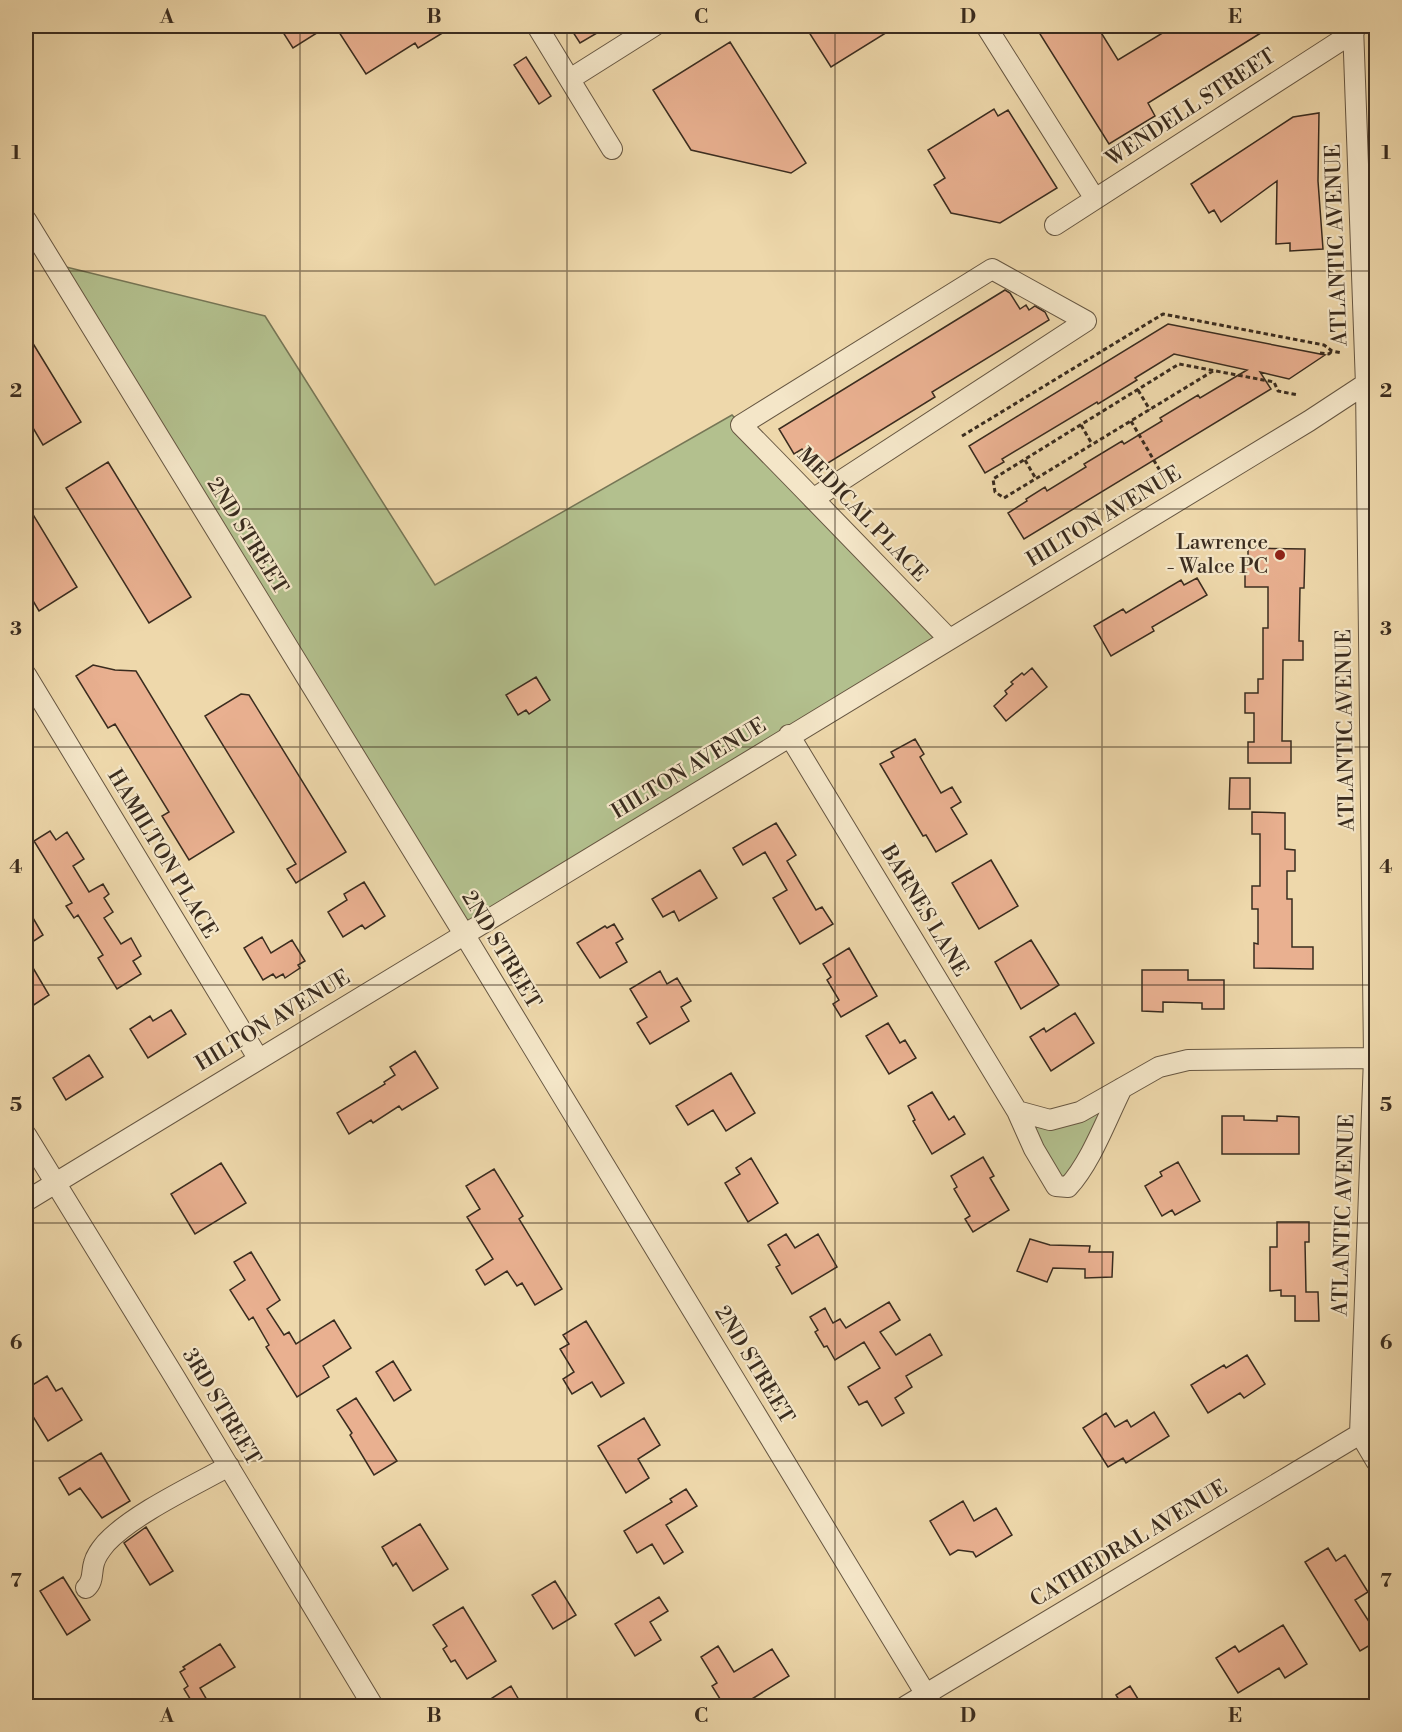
<svg xmlns="http://www.w3.org/2000/svg" width="1402" height="1732" viewBox="0 0 1402 1732" font-family="'Libre Bodoni',serif">
<rect width="100%" height="100%" fill="#eed8ab"/>
<filter id="stains"><feTurbulence type="fractalNoise" baseFrequency=".00333" numOctaves="4"/><feColorMatrix values="0 0 0 0 .2 0 0 0 0 .09 0 0 0 0 .02 0 0 0 .5 -.17"/></filter>
<radialGradient id="worn" r=".72"><stop offset=".6" stop-color="#630" stop-opacity="0"/><stop offset="1" stop-color="#630" stop-opacity=".3"/></radialGradient>
<path fill="#b3c08e" stroke="#767656" stroke-width="1.5" d="M58,265L265,316L435,585L732,415L949,638L461,930Z
M1370,271L1376,277V367L1373,370Z
M1122,1088L1068,1187L1017,1111L1050,1120Z"/>
<path fill="#e9b090" stroke="#3a2c1f" stroke-width="1.5" d="M279,26H328L293,48Z
M335,26H454L418,48L415,43L366,74Z
M569,26H609L580,43Z
M805,26H897L831,67Z
M1035,26H1097L1118,60L1174,26H1272L1148,103L1155,116L1109,144Z
M730,42L806,163L791,173L691,150L653,90Z
M526,57L551,96L539,104L514,65Z
M994,109L998,116L1008,110L1057,188L1000,223L951,213L934,185L945,178L928,150Z
M1319,113L1318,181L1323,249L1290,251V243L1276,244L1277,181L1221,222L1214,210L1209,213L1191,184L1293,117Z
M1005,290L1010,293L1020,309L1026,305L1029,310L1035,306L1045,312L1049,320L932,392L935,397L815,471L802,449L794,454L779,429Z
M1168,324L1325,355L1289,379L1260,372L1271,389L1024,539L1008,513L1027,501L1026,499L1045,487L1047,491L1086,467L1084,464L1122,441L1124,444L1162,421L1160,418L1198,395L1200,398L1247,370L1174,354L1135,378L1137,380L1098,404L1097,402L1002,459L1004,462L985,473L969,446Z
M26,332L81,422L43,445L26,416Z
M108,462L191,597L149,623L66,488Z
M26,503L77,587L39,611L26,589Z
M1248,548L1305,549L1304,588H1300L1299,641H1303V660H1283L1282,741H1291V763H1248V742H1254V713H1245V693H1258V679H1263V628H1268V587H1245V564H1248Z
M1197,578L1207,595L1152,627L1154,631L1111,656L1094,626L1123,609L1126,613L1181,580L1184,585Z
M93,665L115,670L136,671L234,832L189,860L162,816L169,812L115,724L108,728L76,676Z
M1032,668L1047,687L1006,721L994,706L1007,694L1005,691L1013,684L1011,682L1022,673L1024,675Z
M536,677L550,700L529,714L526,710L518,715L506,695Z
M241,694L249,695L346,852L296,883L287,869L296,864L205,716Z
M915,739L924,754L920,757L941,793L952,787L961,802L951,808L967,834L936,852L926,835L923,836L880,764L894,757L891,752Z
M1230,778H1250V809H1229Z
M1252,812L1285,813V849L1295,850V871H1287V899H1292V947H1313V969L1254,968V943L1258,944V909H1252V886H1260V834H1252Z
M776,823L796,855L787,861L816,910L822,907L833,924L800,944L773,898L787,890L765,852L743,865L733,848Z
M50,831L56,840L67,832L84,859L73,866L89,892L103,884L109,894L104,898L113,912L104,918L121,944L131,938L141,956L133,961L141,974L117,989L98,958L103,955L78,915L74,918L66,906L72,903L34,841Z
M991,860L1018,906L979,929L952,883Z
M700,870L717,898L679,921L674,911L663,917L652,899Z
M364,882L385,916L365,929L362,925L343,937L328,912L347,900L344,894Z
M26,906L43,935L26,946Z
M614,924L623,939L616,943L627,962L600,978L577,943L605,926L607,928Z
M262,937L271,953L292,940L305,961L298,965L300,968L285,978L283,974L276,978L273,974L263,980L244,948Z
M1031,940L1059,985L1021,1009L995,962Z
M849,948L877,996L841,1017L833,1004L839,1000L827,980L831,977L823,964Z
M26,956L49,995L26,1010Z
M1142,970H1188V980H1224V1009H1202V1003L1163,1002V1012L1142,1011Z
M660,971L667,984L677,978L691,1001L681,1007L689,1021L650,1044L637,1023L647,1017L630,989Z
M171,1010L186,1034L148,1058L130,1029L150,1016L153,1021Z
M1075,1013L1094,1043L1051,1071L1030,1037L1044,1028L1046,1032Z
M888,1023L900,1043L905,1040L916,1058L889,1074L866,1036Z
M415,1051L438,1088L402,1110L399,1106L373,1123L371,1120L349,1134L337,1113L385,1084L384,1082L395,1075L390,1067Z
M89,1055L103,1077L66,1100L53,1078Z
M731,1073L755,1113L726,1131L713,1110L688,1125L676,1106Z
M932,1092L949,1120L954,1116L965,1134L932,1154L913,1121L915,1120L908,1106Z
M1222,1116H1244V1120L1277,1121V1116L1299,1117V1154H1222Z
M983,1157L994,1176L990,1178L1009,1210L973,1232L965,1219L970,1216L954,1189L957,1187L951,1176Z
M751,1158L778,1203L748,1222L725,1183L740,1174L736,1168Z
M1178,1162L1200,1201L1175,1215L1172,1210L1162,1216L1145,1186L1162,1176L1160,1172Z
M221,1163L246,1203L195,1234L171,1194Z
M494,1169L523,1216L519,1219L562,1289L535,1305L522,1283L517,1286L507,1271L485,1285L476,1270L493,1259L467,1217L480,1209L466,1186Z
M1277,1222H1309V1242H1305L1306,1292H1318L1319,1321H1295V1296H1281V1290L1270,1291V1247H1277Z
M786,1234L795,1248L818,1234L837,1267L792,1294L776,1267L780,1265L768,1245Z
M1030,1239L1050,1245L1090,1246L1089,1252H1113L1112,1277L1085,1278V1269L1053,1268L1047,1282L1017,1271Z
M251,1252L280,1300L267,1309L284,1335L289,1332L296,1344L334,1320L351,1348L323,1366L329,1377L297,1397L266,1347L269,1345L253,1317L249,1320L230,1290L245,1280L234,1262Z
M889,1302L900,1320L880,1332L896,1355L930,1334L942,1355L906,1376L912,1387L895,1398L904,1413L882,1426L867,1401L859,1405L848,1387L880,1368L864,1342L835,1360L827,1346L824,1347L815,1332L818,1330L810,1317L825,1308L833,1323L840,1319L846,1328Z
M586,1321L624,1383L601,1397L592,1382L572,1394L563,1379L574,1372L560,1349L569,1344L563,1335Z
M1247,1355L1265,1384L1244,1398L1240,1393L1208,1413L1191,1385L1224,1365L1226,1368Z
M393,1361L411,1390L394,1401L376,1372Z
M47,1376L56,1391L62,1388L82,1420L48,1441L26,1405V1389Z
M356,1398L397,1461L374,1475L350,1435L352,1433L337,1410Z
M1154,1412L1169,1436L1126,1463L1123,1458L1108,1467L1083,1428L1106,1413L1115,1427L1127,1420L1131,1427Z
M644,1418L660,1445L638,1459L649,1478L626,1493L598,1446Z
M101,1453L130,1501L102,1518L80,1488L69,1495L59,1478Z
M686,1489L697,1506L666,1525L683,1552L664,1564L652,1544L637,1553L624,1531L672,1502L670,1499Z
M963,1501L974,1521L996,1508L1012,1535L976,1557L973,1552L958,1550L950,1555L930,1521Z
M420,1524L448,1569L413,1591L396,1563L393,1566L382,1547Z
M146,1527L173,1571L150,1585L124,1543Z
M1328,1548L1336,1561L1345,1555L1368,1592L1355,1600L1377,1634V1641L1360,1651L1305,1562Z
M63,1577L90,1620L67,1635L40,1591Z
M555,1581L576,1615L553,1629L532,1595Z
M659,1597L668,1611L650,1622L661,1640L635,1656L615,1624Z
M463,1607L496,1661L467,1679L455,1660L451,1662L443,1649L447,1646L433,1625Z
M1283,1625L1307,1664L1285,1678L1279,1668L1238,1693L1216,1658L1235,1646L1239,1652Z
M220,1644L235,1667L200,1688L211,1707H195L184,1689L188,1686L180,1672L185,1669L183,1667Z
M718,1646L734,1672L772,1649L789,1676L739,1707H725L712,1686L717,1683L701,1657Z
M511,1686L523,1707H478Z
M1130,1686L1143,1707H1123L1116,1695Z"/>
<g fill="none" stroke-linecap="round" stroke-linejoin="round">
<g stroke="#675742" stroke-width="22">
<path id="minor" d="M537,26L612,149
M986,26L1095,199
M1353,26L1366,385L1374,1058L1360,1434L1376,1461
M570,79L654,26
M26,220L464,934L933,1706
M1055,225L1354,32
M813,499L1086,321L992,269L741,425C811,496 880,568 949,639
M26,675L258,1058
M789,735L1017,1111L1050,1120L1080,1112L1159,1067L1188,1060L1374,1058
M1017,1111L1034,1149L1056,1186L1068,1187C1091,1162 1106,1120 1122,1088
M26,1135L174,1376L373,1706
M26,1201L1309,421L1376,377
M86,1588C94,1581 91,1573 94,1563C96,1555 101,1549 106,1543C133,1514 193,1486 229,1466
M906,1706L1360,1434L1376,1422"/>
</g>
<path stroke="#3a2c1f" stroke-width="3" stroke-dasharray="4.5 3" stroke-linecap="butt" d="M1320,353L1329,354L1332,351
M1213,371L1004,498L995,492L993,479L1179,364L1274,382L1278,391L1298,395
M1138,390L1150,410
M1131,421L1163,476
M1081,425L1092,444
M962,436L1163,314L1324,345L1332,351L1342,353
M1025,460L1036,479"/>
<use href="#minor" stroke="#f4e6c8" stroke-width="20"/>
</g>
<path fill="none" stroke="#3a2c1f" stroke-width="1.5" stroke-opacity="0.55" d="M300,26V1706M567,26V1706M835,26V1706M1102,26V1706M26,271H1376M26,509H1376M26,747H1376M26,985H1376M26,1223H1376M26,1461H1376"/>
<circle fill="#8f2418" stroke="#f4e6c8" stroke-width="2" cx="1280" cy="555" r="6"/>
<g text-anchor="middle" dominant-baseline="central" stroke-width="4.5" stroke-linejoin="round" paint-order="stroke">
<g font-size="21" fill="#3a2c1f" stroke="#f4e6c8">
<text transform="translate(1191 108) rotate(-33)">WENDELL STREET</text>
<text transform="translate(1337 245) rotate(-92)">ATLANTIC AVENUE</text>
<text transform="translate(862 515) rotate(46)">MEDICAL PLACE</text>
<text transform="translate(1104 517) rotate(-31)">HILTON AVENUE</text>
<text transform="translate(247 536) rotate(58)">2ND STREET</text>
<text transform="translate(1346 730) rotate(-91)">ATLANTIC AVENUE</text>
<text transform="translate(689 769) rotate(-31)">HILTON AVENUE</text>
<text transform="translate(162 854) rotate(59)">HAMILTON PLACE</text>
<text transform="translate(924 911) rotate(59)">BARNES LANE</text>
<text transform="translate(501 950) rotate(59)">2ND STREET</text>
<text transform="translate(273 1021) rotate(-31)">HILTON AVENUE</text>
<text transform="translate(1344 1215) rotate(-88)">ATLANTIC AVENUE</text>
<text transform="translate(754 1365) rotate(59)">2ND STREET</text>
<text transform="translate(221 1407) rotate(59)">3RD STREET</text>
<text transform="translate(1129 1544) rotate(-31)">CATHEDRAL AVENUE</text>
</g>
<g font-size="21" fill="#3a2c1f" stroke="#f4e6c8" text-anchor="end">
<text x="1268" y="543">Lawrence<tspan x="1268" dy="24">- Walce PC</tspan></text>
</g>
</g>
<rect width="1402" height="1732" fill="none" stroke="#eed8ab" stroke-width="66"/>
<rect x="33" y="33" width="1336" height="1666" fill="none" stroke="#3a2c1f" stroke-width="2"/>
<g font-size="20" text-anchor="middle" font-weight="bold" fill="#3a2c1f">
<text x="167" y="23">A</text>
<text x="434" y="23">B</text>
<text x="701" y="23">C</text>
<text x="968" y="23">D</text>
<text x="1235" y="23">E</text>
<text x="16" y="159">1</text>
<text x="1386" y="159">1</text>
<text x="16" y="397">2</text>
<text x="1386" y="397">2</text>
<text x="16" y="635">3</text>
<text x="1386" y="635">3</text>
<text x="16" y="873">4</text>
<text x="1386" y="873">4</text>
<text x="16" y="1111">5</text>
<text x="1386" y="1111">5</text>
<text x="16" y="1349">6</text>
<text x="1386" y="1349">6</text>
<text x="16" y="1587">7</text>
<text x="1386" y="1587">7</text>
<text x="167" y="1722">A</text>
<text x="434" y="1722">B</text>
<text x="701" y="1722">C</text>
<text x="968" y="1722">D</text>
<text x="1235" y="1722">E</text>
</g>
<rect width="100%" height="100%" filter="url(#stains)"/>
<rect width="100%" height="100%" fill="url(#worn)"/>
</svg>
